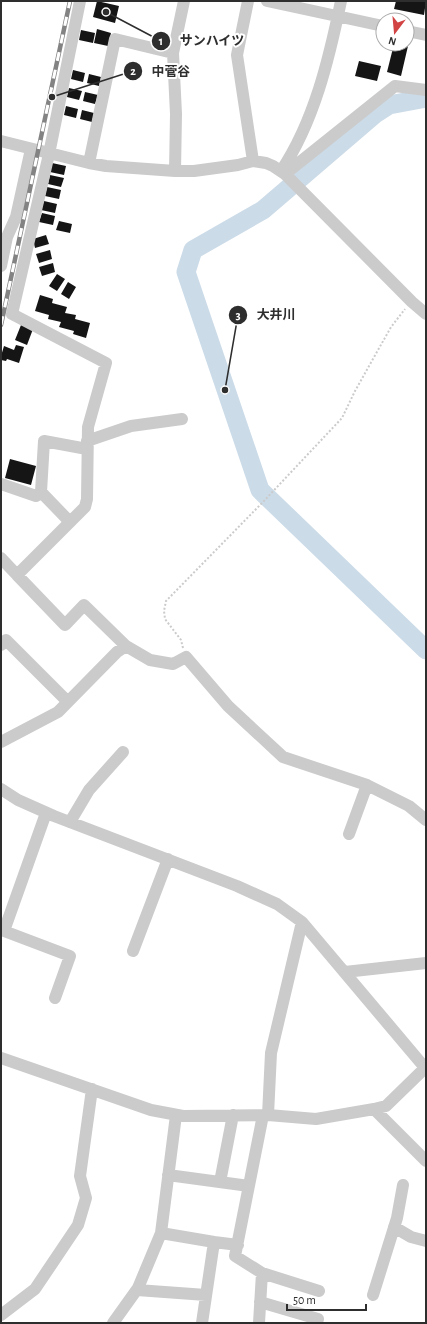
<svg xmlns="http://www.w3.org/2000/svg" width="427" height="1324" viewBox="0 0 427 1324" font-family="'Alegreya Sans','Noto Sans JP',sans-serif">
<rect width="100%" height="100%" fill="#fff"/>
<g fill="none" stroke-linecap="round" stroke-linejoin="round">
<path stroke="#cbdbe8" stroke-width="19" d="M426,98L389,105L375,114L263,210L193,250L186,272L260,490L426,650"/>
</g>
<path fill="#151515" d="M97,1L119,6L115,23L93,17Z
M396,1H426L424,15L394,9Z
M97,29L111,33L108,46L94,43Z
M81,30L95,33L93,43L79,40Z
M394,44L408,46L401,76L387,72Z
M359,61L381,66L377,81L355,76Z
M73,70L85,73L83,82L71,79Z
M89,74L101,77L99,86L87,83Z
M69,88L82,91L79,100L67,97Z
M85,92L98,95L95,104L83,101Z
M66,106L78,109L76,118L64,115Z
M82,110L94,113L92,122L80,119Z
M52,163L66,166L64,175L50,172Z
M50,175L64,178L61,187L48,184Z
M47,187L61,190L59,199L45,196Z
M44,201L57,204L55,213L41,210Z
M42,213L55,216L53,225L39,222Z
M59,221L72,224L70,233L56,230Z
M46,235L49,244L35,248L33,239Z
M50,250L52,259L39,263L36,254Z
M53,263L55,272L42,276L39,267Z
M57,274L65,279L57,291L49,286Z
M68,282L76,287L69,299L61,294Z
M40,295L53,299L52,303L67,307L65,313L76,315L75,319L90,323L86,338L73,334L74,331L59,327L61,322L48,319L49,315L35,311Z
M21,325L33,329L27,345L15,340Z
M16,345L24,347L19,363L7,359L6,361L1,360V356L4,346L14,350Z
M10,459L36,466L31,485L5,478Z"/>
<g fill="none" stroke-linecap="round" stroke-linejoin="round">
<path stroke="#cbcbcb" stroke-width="2" stroke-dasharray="2 2" stroke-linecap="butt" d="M183,648L181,640L165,619L164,611L166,601L262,503L342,418L355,391L391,327L405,309"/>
<path stroke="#cbcbcb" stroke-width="12" d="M248,1L237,55L253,161
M267,1L383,26
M407,31L426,35
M1,141L89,163L106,166L175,171H194L238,165L253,161L266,163L273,166L285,174L412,302L426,314
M89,163L115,39L173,53
M175,171L176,114L173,53L184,1
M281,171C314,122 329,59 341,1
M285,174L395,86L426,90
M1,266L7,237L16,217L31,149
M87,441L131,426L182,419
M1,484L36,496L41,492L70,522L17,575L1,558
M41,492L44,441L87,449
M70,522L85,507L87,499L88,427L106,363L12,314L49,154L80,1
M17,575L65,625L84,605L126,646
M1,645L6,640L68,702
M1,742L58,712L117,652L126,646L150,660L173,664L186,657L228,706L283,757L367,785L409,806L426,820
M1,789L18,800L54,816L237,886L277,904L302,922L426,1069
M46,813L4,931L70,956L55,998
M70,822L89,790L123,752
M349,834L367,785
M133,951L168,859
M345,972L426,963
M1,1058L151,1110L183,1116L268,1115L316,1119L374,1109L386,1106L426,1067
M374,1109L426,1161
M263,1115L235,1256L262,1273L319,1291
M268,1115L271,1053L302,922
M168,1175L249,1186
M220,1182L233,1115
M394,1227L411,1237L426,1241
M161,1233L214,1242L202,1323
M214,1242L238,1245
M137,1290L206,1295
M373,1295L397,1218L403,1185
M260,1302L318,1319L316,1323
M1,1315L35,1289L78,1225L86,1198L80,1176L92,1089
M113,1323L138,1288L161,1233L176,1115
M259,1323L262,1273"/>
<g stroke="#838383" stroke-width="4.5">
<path id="rail" d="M1,325L70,1"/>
</g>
<use href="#rail" stroke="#fff" stroke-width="3" stroke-dasharray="9" stroke-linecap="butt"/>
</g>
<path fill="none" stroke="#2e2e2e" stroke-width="1.5" d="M106 12L161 41M52 97L133 71M225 390L238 315"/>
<g fill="#2e2e2e" stroke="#fff" stroke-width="1.5">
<circle cx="106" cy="12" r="4"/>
<circle cx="52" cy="97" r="4"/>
<circle cx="225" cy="390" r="4"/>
<circle cx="161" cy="41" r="10"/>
<circle cx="133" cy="71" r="10"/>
<circle cx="238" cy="315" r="10"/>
</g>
<g font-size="12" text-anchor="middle" font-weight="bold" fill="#fff">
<text x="161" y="45">1</text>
<text x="133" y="75">2</text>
<text x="238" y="319">3</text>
</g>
<g font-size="13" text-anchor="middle" font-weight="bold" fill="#2e2e2e" stroke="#fff" stroke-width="4" stroke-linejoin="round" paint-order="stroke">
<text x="212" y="45">サンハイツ</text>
<text x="171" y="76">中菅谷</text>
<text x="276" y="319">大井川</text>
</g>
<rect width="427" height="1324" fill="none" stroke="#2e2e2e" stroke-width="4"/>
<g transform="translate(395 32) rotate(196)"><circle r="19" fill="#ffffff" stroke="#ababab"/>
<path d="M0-3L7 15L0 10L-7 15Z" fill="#d24344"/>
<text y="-6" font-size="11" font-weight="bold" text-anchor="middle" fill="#2e2e2e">N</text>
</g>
<path d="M287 1304v6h79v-6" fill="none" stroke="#2e2e2e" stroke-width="2"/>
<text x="293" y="1304" font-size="12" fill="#2e2e2e" stroke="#ffffff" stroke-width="3" paint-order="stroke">50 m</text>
</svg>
